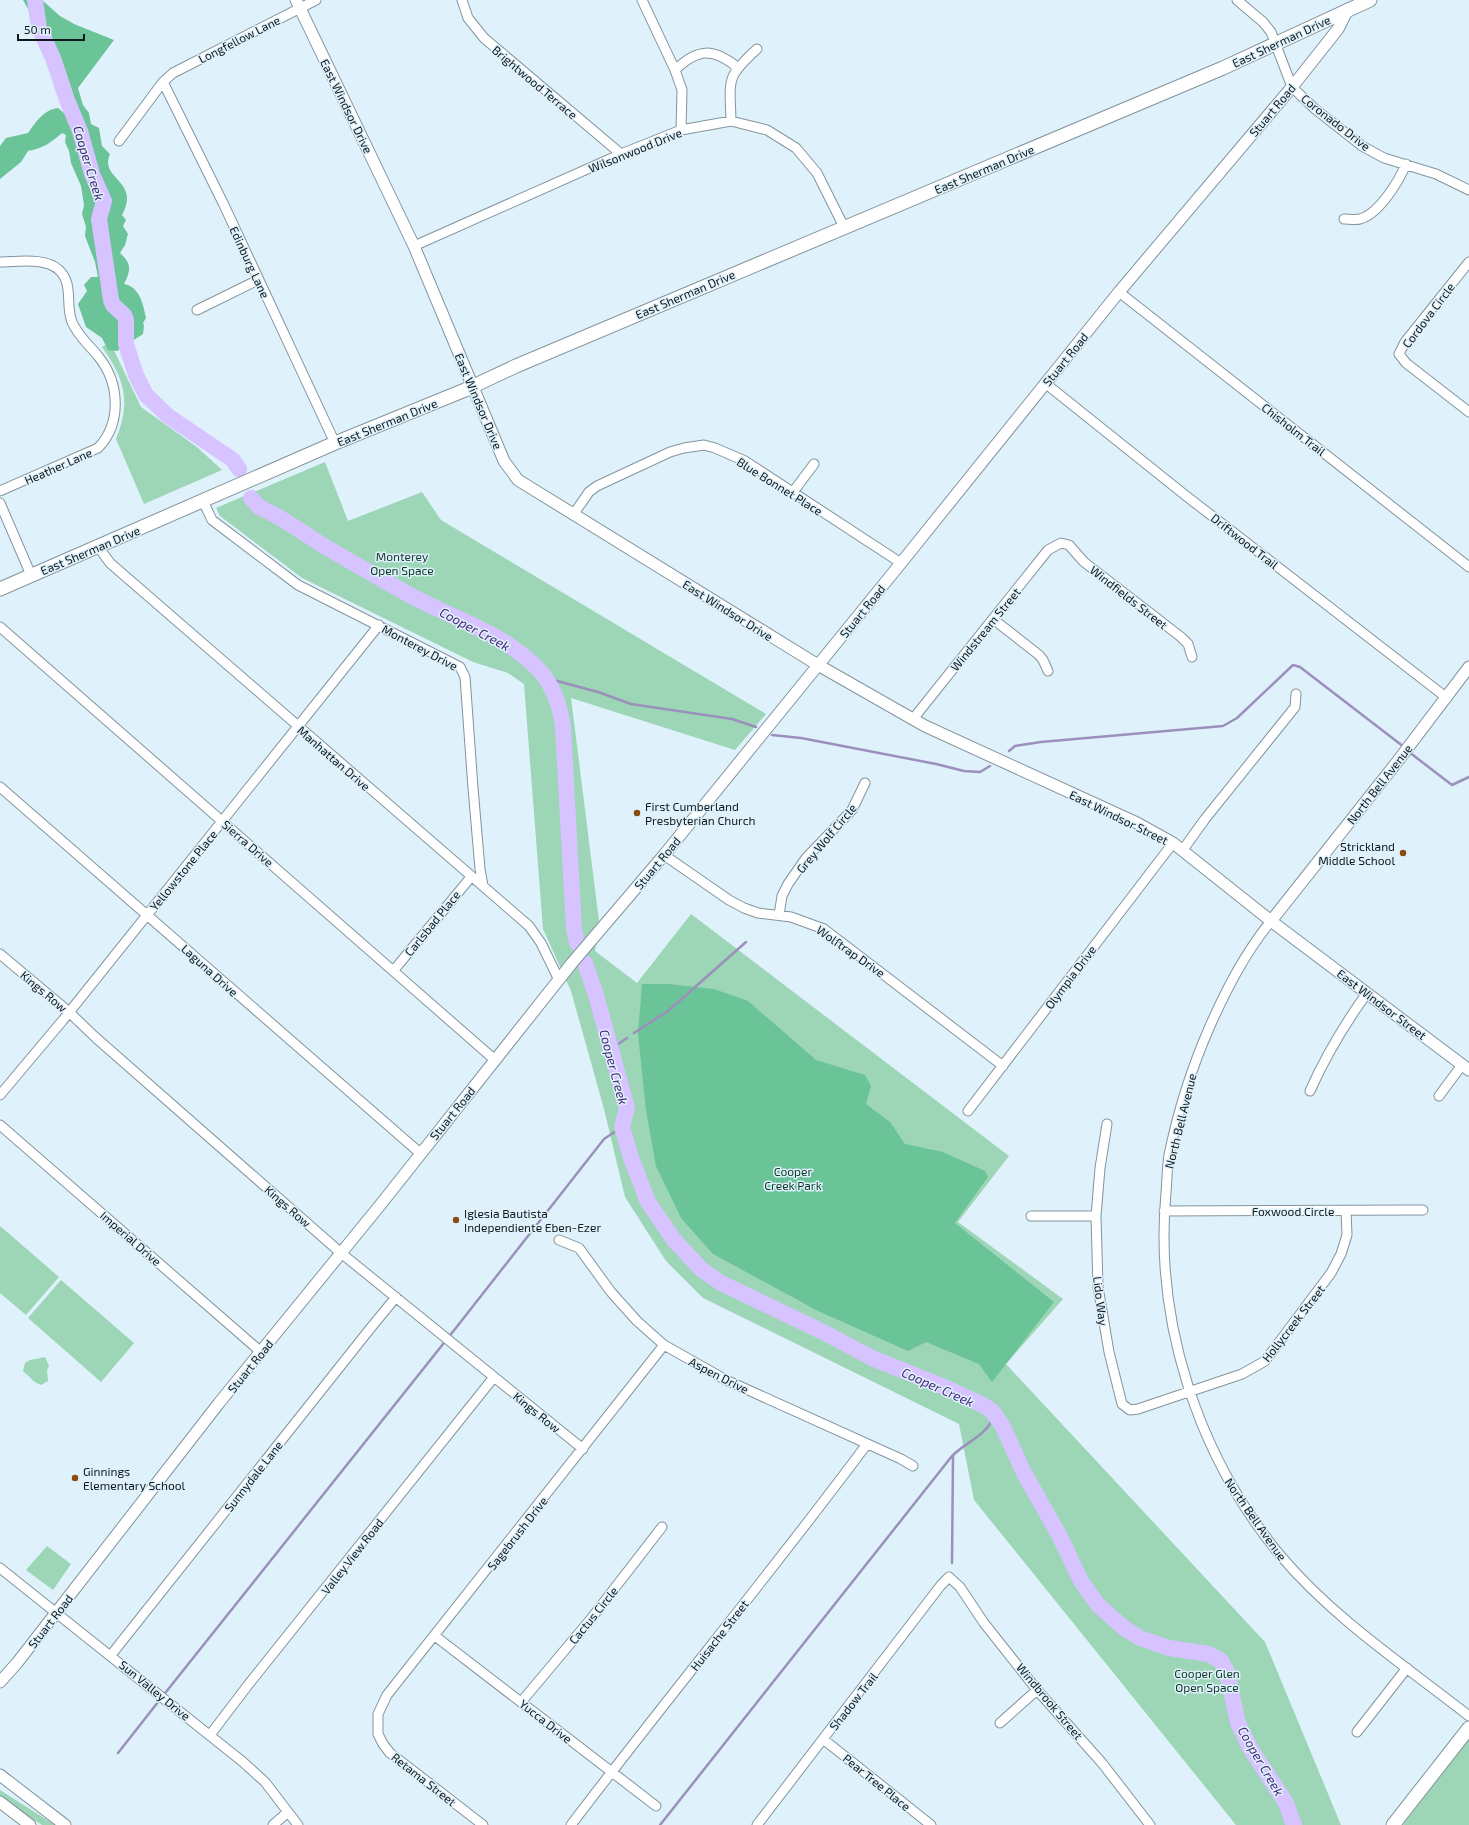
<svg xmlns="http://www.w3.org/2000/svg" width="1469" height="1825" viewBox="0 0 1469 1825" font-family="'Exo 2',sans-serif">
<rect width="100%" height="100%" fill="#dff2fc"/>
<path fill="#9dd5b7" d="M110,342L141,407L197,447L222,470L144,504L116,439C131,402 125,379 102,347Z
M325,462L348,521L422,492L441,520L766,714L735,750L571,698L599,921L595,951L637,983L691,914L1009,1156L958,1222L1063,1299L1006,1364L1265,1642L1341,1825H1236L974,1500L959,1424L703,1298L666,1261L625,1197L604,1109L571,991L543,929L524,684L508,673L473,662L302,578L220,516L216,508Z
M0,1226L59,1277L26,1315L0,1293Z
M61,1280L134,1343L101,1382L28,1318Z
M45,1357L49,1366L47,1370L48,1381L41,1385C34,1383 29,1376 23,1371L25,1363L30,1360Z
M47,1546L71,1564L53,1590L26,1570Z
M1469,1737V1825H1403Z
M0,1790L55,1825H42L0,1798Z"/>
<path fill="#6bc398" d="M23,0H42L60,16L74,24L114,40L78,88L83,105L89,113L91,124L99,128L102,146L110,154C99,180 141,180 122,215L126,220L123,226L128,234L125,245L120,253C132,264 131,270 124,284C140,287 143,304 146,318L143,323L144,326L143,334L117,351L108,350L102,338L86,327L78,304L87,291L84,285L91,277H98L95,262L85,236L86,227L82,214L84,205L81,186L71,163L69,151L65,142L66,135L62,133C52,142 42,149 28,151L21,162L0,179V146L6,138L28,133C36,122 43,110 58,108L64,113L74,112L63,84L44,22L32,16Z
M642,984H668L714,989L748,1001L816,1060L865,1075L871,1086L866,1104L890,1122L905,1144L943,1152L985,1171L988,1177L955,1223L1054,1302L992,1382L979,1364L926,1342L908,1351L818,1311L713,1254L681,1218L656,1166L646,1110L638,1034Z"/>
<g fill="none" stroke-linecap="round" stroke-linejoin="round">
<path stroke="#9b90bb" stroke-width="2.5" d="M546,678L598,692L631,704L732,719L756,727
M772,735L801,738L936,764L964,771L980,772L990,766
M1009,751L1015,746L1041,742L1223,726L1237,718L1293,665L1300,667L1404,747
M1409,752L1452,785L1469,777
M634,1033L668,1011L746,942
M611,1049L627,1038
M952,1563L953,1456
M118,1753L162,1697L459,1324L604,1139L622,1127
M660,1825L952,1456C967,1441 987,1436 995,1414"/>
<path stroke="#d6c3ff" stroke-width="16" d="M35,0L39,28L53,58L67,100L80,131L92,174L104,201L99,219L111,300L113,305L124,315L126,320V344L136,375L146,395L168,416L233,460L239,469
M251,498L259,507C282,517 303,533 324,546C351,562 378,577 406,593C450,618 502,631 539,670C554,686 560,706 563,727L574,929L577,943
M585,963L596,995L627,1108L622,1127L631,1158L648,1202L674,1240L701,1269L721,1283L825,1333L872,1358L944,1387L983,1405L992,1411L1002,1425L1024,1473L1059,1535L1081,1581L1098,1605L1124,1628L1140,1638L1169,1648L1209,1654L1221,1661L1226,1670L1229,1682L1238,1723L1250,1748L1286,1803L1294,1825"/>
<g stroke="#83949d" stroke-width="11">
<path id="minor" d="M462,0L468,18L484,38L621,154
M642,0L675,70L682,90L681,130
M1237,0L1263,22L1271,32L1292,87L1315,109L1362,146L1384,158L1436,174L1469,190
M675,70C698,48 713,48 737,67
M163,82L224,205L335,443
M731,121C730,79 725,78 757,49
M119,141L163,82L173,73L316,0
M1344,219C1349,219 1355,220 1360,219C1379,214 1399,181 1406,164
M414,246L621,154L681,130L731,121L767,130L796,148L817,173L844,227
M0,262C18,262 45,257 59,270C74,284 65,305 72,322C78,336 89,345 98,356C120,383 122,423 98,448L0,491
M1469,262L1405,342L1399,354L1406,363L1469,412
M1119,292L1469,567
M197,310L258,280
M1045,383L1185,495L1447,698
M793,492L814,464
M203,501L212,520L298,585L460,667L465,677L473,788L480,869L483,886
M0,503L31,575
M573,515L589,492L597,486L670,452L684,448L704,445L715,448L745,461L901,563
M97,545L110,563L529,926L541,943L559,980
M993,619L1039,655L1043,660L1048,671
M0,627L495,1060
M913,719L1048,550L1061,543L1069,545L1084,562L1181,637L1188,644L1192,657
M0,787L420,1153
M1182,851L1205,819L1295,707L1296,694
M664,855L729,900L744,908L758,913L791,917L824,929L1003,1066
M779,915L782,896L788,884L806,858L852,810L865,783
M1271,921C1245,953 1227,988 1210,1026C1192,1067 1178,1111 1169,1155C1167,1168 1167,1180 1166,1193C1154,1321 1198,1456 1280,1555C1333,1618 1404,1665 1469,1716
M0,954L69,1012L95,1037L341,1253L583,1449
M394,970L471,877
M1310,1091C1326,1055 1344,1025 1367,993
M0,1095L63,1020L379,625
M1439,1096L1462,1065
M968,1111L1173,843
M1107,1124L1100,1168L1096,1216L1098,1287L1109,1352L1122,1404L1130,1410L1138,1409L1242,1374L1265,1361L1331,1273L1341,1254L1347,1235L1346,1211
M0,1125L261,1352
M1164,1211L1423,1210
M1031,1216H1096
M559,1240L579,1248L611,1292L637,1321L664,1345L726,1380L901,1459L913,1466
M0,1568L243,1762L265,1782L298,1825
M435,1636L656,1806
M111,1655L369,1330L396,1297
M522,1701L590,1620L662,1527
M1000,1723L1037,1690
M1357,1732L1407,1668
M210,1735L248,1685L494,1377
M823,1739L931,1825
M273,1825L288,1812
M483,1825L390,1753L383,1744L378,1734V1714L387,1695L664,1345
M571,1825C668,1697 771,1573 867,1444
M757,1825L941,1585L949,1577L960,1587L984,1623L1037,1690L1102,1763L1150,1825"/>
</g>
<g stroke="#83949d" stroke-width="13">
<path id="tertiary" d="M296,0L414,246L504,461L518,480L818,665L925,726L1137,823L1173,843L1271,921L1469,1070
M1271,921L1397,762L1469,667
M0,1682L17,1663L219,1403L381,1204L572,963L664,855L901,563L1119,292L1292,87L1338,29L1348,9
M0,1775L65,1825
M0,1802L30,1825"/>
</g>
<g stroke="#83949d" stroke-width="15">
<path id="secondary" d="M0,589L335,443L465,390L516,366L1223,68L1370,0
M1393,1825L1469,1728"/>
</g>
<use href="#minor" stroke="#fff" stroke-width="9"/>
<use href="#tertiary" stroke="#fff" stroke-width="11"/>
<use href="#secondary" stroke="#fff" stroke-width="13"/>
</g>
<g fill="#8a4c10" stroke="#dff2fc" stroke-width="1.5">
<circle cx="637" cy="813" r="4"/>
<circle cx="1403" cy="853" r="4"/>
<circle cx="456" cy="1220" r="4"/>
<circle cx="75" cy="1478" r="4"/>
</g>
<g text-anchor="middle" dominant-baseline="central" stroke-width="3" stroke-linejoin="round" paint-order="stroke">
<g font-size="12" fill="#11181b" stroke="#dff2fc">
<text transform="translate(239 39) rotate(-27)">Longfellow Lane</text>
<text transform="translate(1281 41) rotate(-25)">East Sherman Drive</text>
<text transform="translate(535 82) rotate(40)">Brightwood Terrace</text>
<text transform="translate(347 106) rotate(64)">East Windsor Drive</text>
<text transform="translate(1272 110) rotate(-50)">Stuart Road</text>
<text transform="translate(1336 122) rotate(38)">Coronado Drive</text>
<text transform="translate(635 150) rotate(-22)">Wilsonwood Drive</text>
<text transform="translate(984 169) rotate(-23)">East Sherman Drive</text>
<text transform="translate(250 262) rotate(65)">Edinburg Lane</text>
<text transform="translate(685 294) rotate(-23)">East Sherman Drive</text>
<text transform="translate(1428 315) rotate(-53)">Cordova Circle</text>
<text transform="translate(1065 359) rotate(-51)">Stuart Road</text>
<text transform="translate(479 401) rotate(67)">East Windsor Drive</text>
<text transform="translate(387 422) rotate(-22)">East Sherman Drive</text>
<text transform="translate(1294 429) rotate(38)">Chisholm Trail</text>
<text transform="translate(58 466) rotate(-24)">Heather Lane</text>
<text transform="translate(780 486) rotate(32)">Blue Bonnet Place</text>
<text transform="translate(1245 541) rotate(38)">Driftwood Trail</text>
<text transform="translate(90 550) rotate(-23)">East Sherman Drive</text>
<text transform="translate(1129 597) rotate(38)">Windfields Street</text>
<text transform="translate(728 610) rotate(32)">East Windsor Drive</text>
<text transform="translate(862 611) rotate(-51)">Stuart Road</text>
<text transform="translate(985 629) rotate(-51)">Windstream Street</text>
<text transform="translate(420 647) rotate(28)">Monterey Drive</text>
<text transform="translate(334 758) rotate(41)">Manhattan Drive</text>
<text transform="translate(1379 784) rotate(-52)">North Bell Avenue</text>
<text transform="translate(1119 817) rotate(26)">East Windsor Street</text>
<text transform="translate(826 838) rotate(-50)">Grey Wolf Circle</text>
<text transform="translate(248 843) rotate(41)">Sierra Drive</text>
<text transform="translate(657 863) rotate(-50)">Stuart Road</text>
<text transform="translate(183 870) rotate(-51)">Yellowstone Place</text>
<text transform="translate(432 923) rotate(-51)">Carlsbad Place</text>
<text transform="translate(851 951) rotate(35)">Wolftrap Drive</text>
<text transform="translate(210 970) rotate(42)">Laguna Drive</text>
<text transform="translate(1070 977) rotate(-53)">Olympia Drive</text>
<text transform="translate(44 991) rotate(40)">Kings Row</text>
<text transform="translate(1382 1004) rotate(37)">East Windsor Street</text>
<text transform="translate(452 1113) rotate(-51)">Stuart Road</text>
<text transform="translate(1180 1121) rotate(-76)">North Bell Avenue</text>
<text transform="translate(288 1206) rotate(41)">Kings Row</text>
<text x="1293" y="1211">Foxwood Circle</text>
<text transform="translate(131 1238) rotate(41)">Imperial Drive</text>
<text transform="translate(1101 1301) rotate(83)">Lido Way</text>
<text transform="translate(1293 1323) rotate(-52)">Hollycreek Street</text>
<text transform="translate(250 1366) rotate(-51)">Stuart Road</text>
<text transform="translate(719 1375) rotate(27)">Aspen Drive</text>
<text transform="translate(537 1412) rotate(39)">Kings Row</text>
<text transform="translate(253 1476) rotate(-52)">Sunnydale Lane</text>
<text transform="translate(1256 1519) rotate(55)">North Bell Avenue</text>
<text transform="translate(517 1533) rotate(-52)">Sagebrush Drive</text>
<text transform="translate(352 1556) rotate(-52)">Valley View Road</text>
<text transform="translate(593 1615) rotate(-51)">Cactus Circle</text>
<text transform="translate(50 1621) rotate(-52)">Stuart Road</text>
<text transform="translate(719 1635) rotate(-52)">Huisache Street</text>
<text transform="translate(155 1690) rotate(39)">Sun Valley Drive</text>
<text transform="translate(853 1701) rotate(-52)">Shadow Trail</text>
<text transform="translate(1050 1701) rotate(50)">Windbrook Street</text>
<text transform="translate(546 1721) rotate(38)">Yucca Drive</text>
<text transform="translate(424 1779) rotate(38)">Retama Street</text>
<text transform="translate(877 1782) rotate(39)">Pear Tree Place</text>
</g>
<g font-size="12" fill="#103726" stroke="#dff2fc">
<text x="402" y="556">Monterey<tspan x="402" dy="14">Open Space</tspan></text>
<text x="793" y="1171">Cooper<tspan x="793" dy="14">Creek Park</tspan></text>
<text x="1207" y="1673">Cooper Glen<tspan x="1207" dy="14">Open Space</tspan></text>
</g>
<g font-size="12" fill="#11181b" stroke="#dff2fc" text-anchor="start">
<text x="645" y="806">First Cumberland<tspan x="645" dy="14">Presbyterian Church</tspan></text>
<text x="1395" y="846" text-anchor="end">Strickland<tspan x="1395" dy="14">Middle School</tspan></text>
<text x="464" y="1213">Iglesia Bautista<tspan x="464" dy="14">Independiente Eben-Ezer</tspan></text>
<text x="83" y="1471">Ginnings<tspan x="83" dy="14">Elementary School</tspan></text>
</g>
<g font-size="13" font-style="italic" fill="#482578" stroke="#dff2fc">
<text transform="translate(89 163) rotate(73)">Cooper Creek</text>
<text transform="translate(475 629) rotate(28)">Cooper Creek</text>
<text transform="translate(614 1067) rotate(75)">Cooper Creek</text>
<text transform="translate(938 1387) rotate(24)">Cooper Creek</text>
<text transform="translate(1261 1761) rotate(60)">Cooper Creek</text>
</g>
</g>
<path d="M18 34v6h66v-6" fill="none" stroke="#11181b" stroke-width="2"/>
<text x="24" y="34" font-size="12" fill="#11181b" stroke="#dff2fc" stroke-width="3" paint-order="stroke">50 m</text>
</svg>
